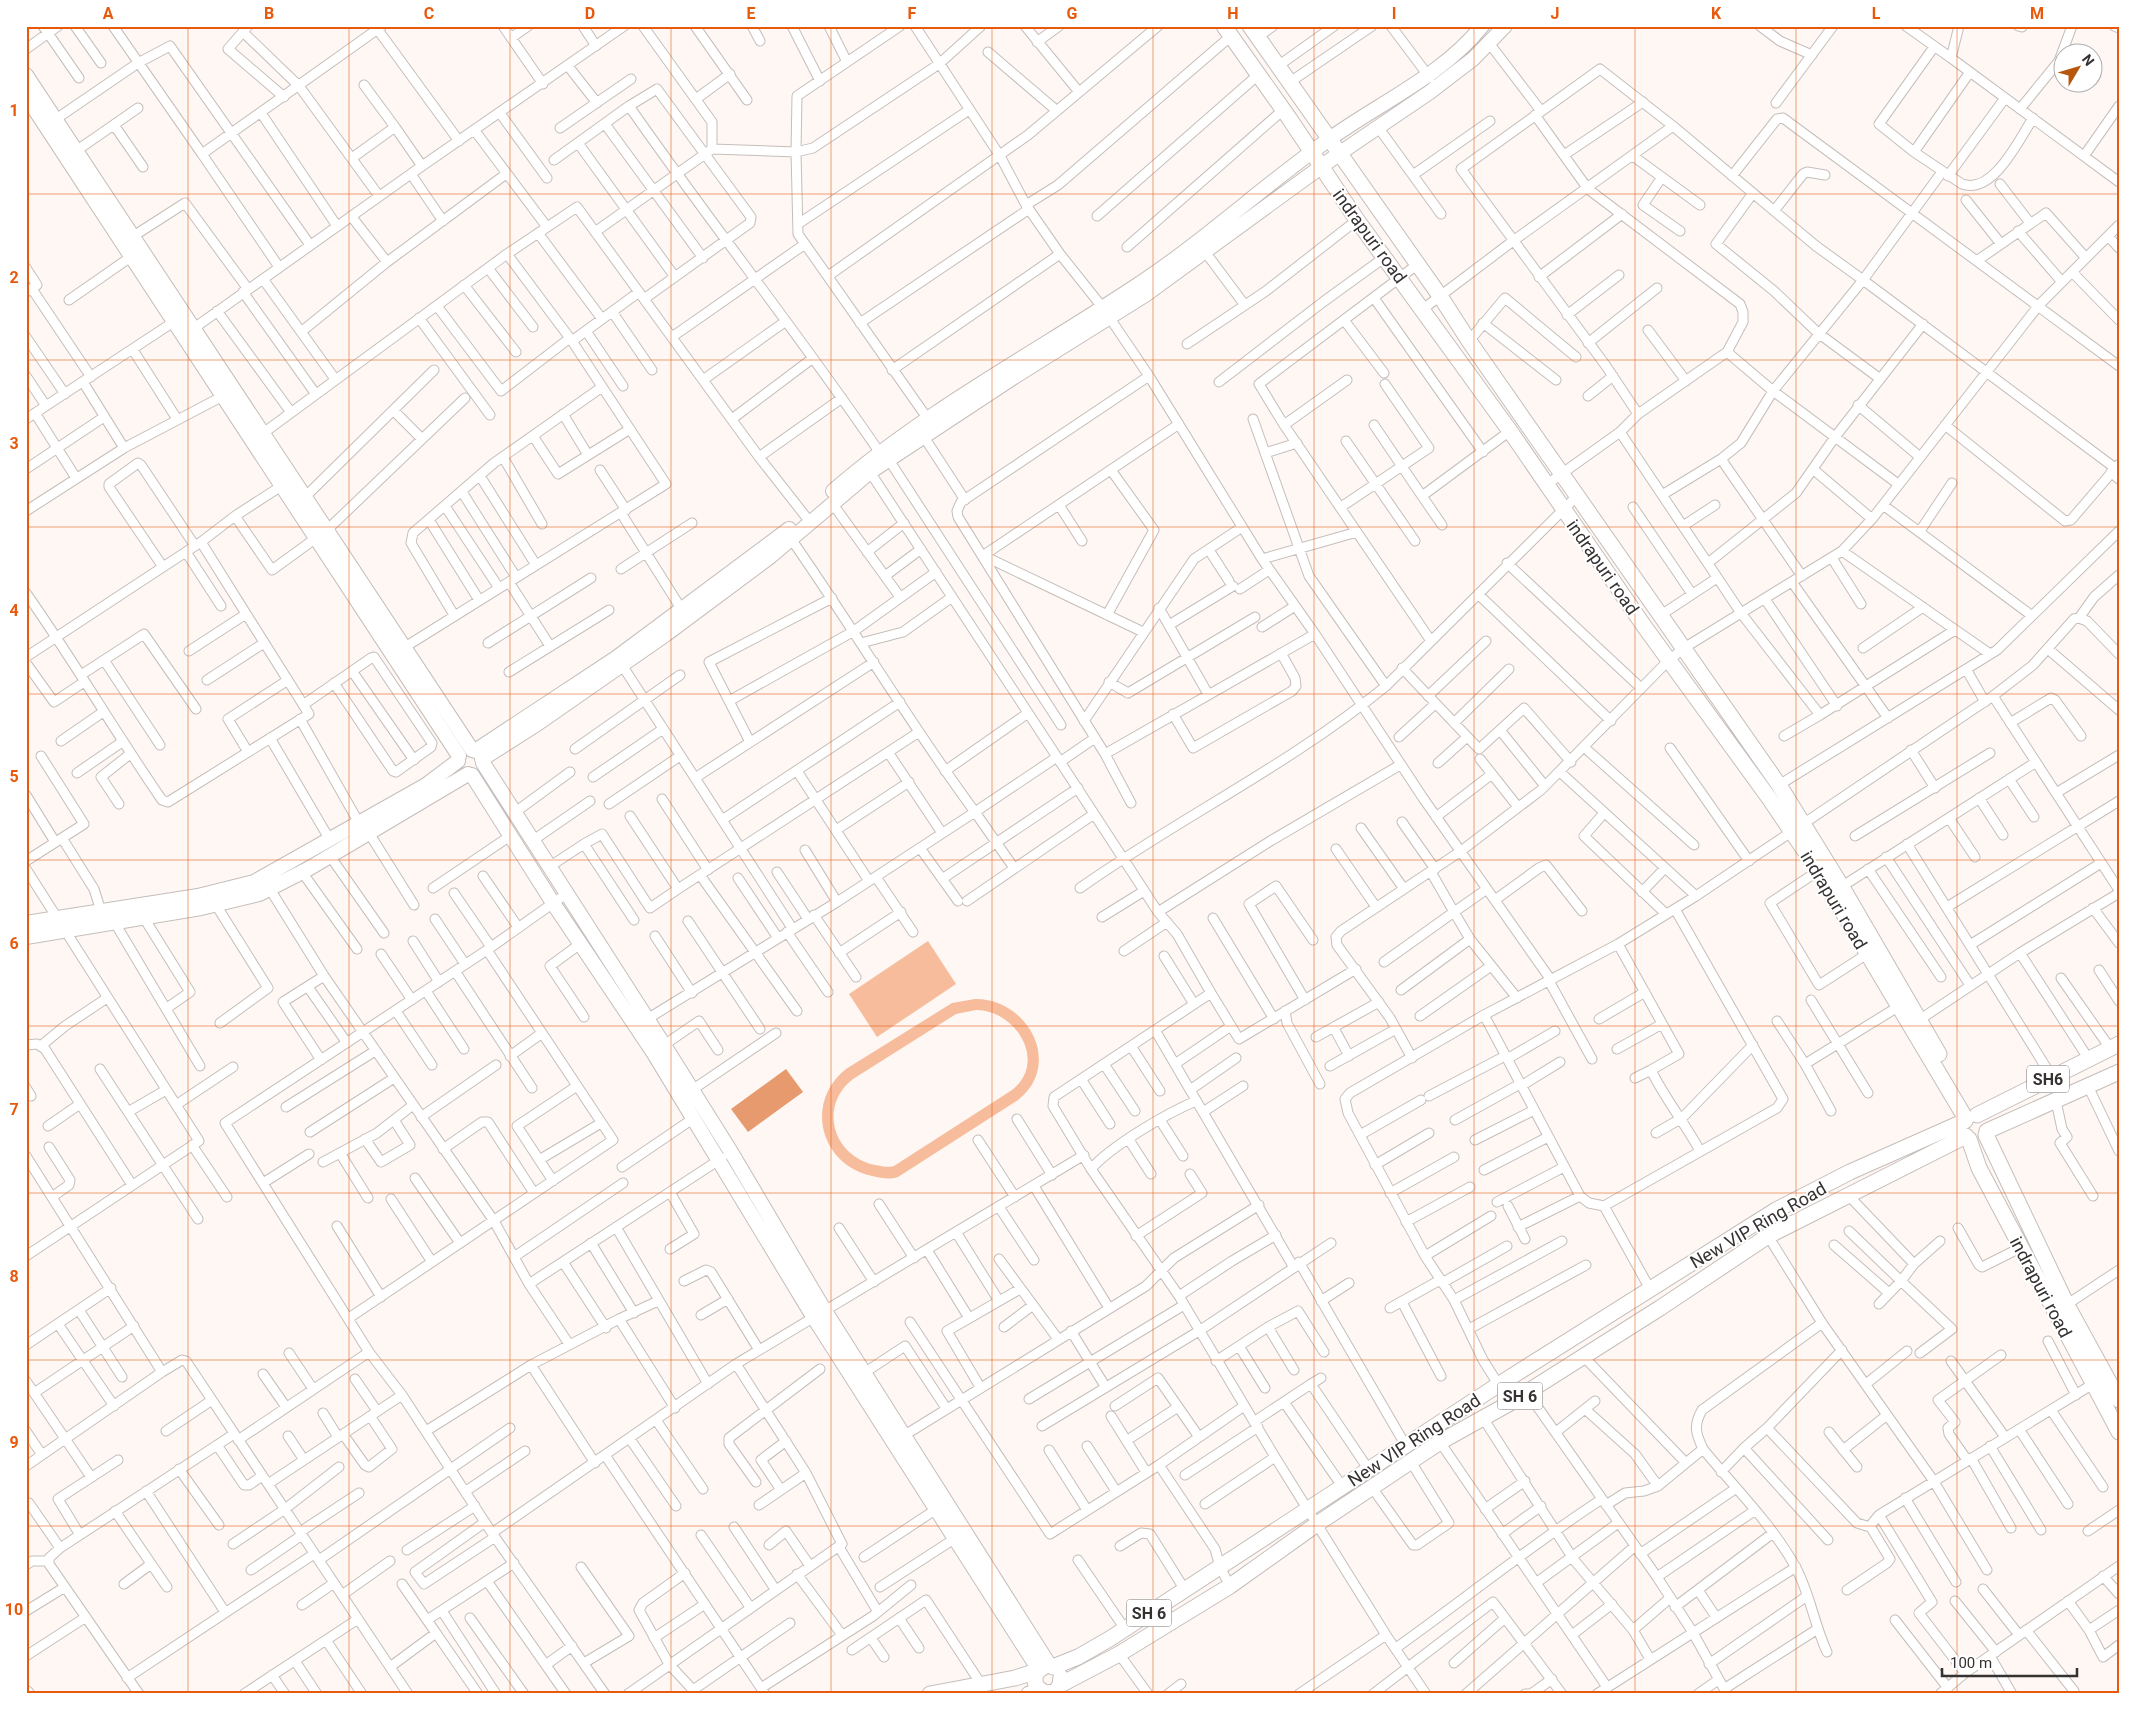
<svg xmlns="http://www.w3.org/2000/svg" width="2145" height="1720" viewBox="0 0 2145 1720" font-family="Roboto,sans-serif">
<rect width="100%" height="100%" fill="#fef7f3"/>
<path fill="#f6bc9b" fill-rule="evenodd" d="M928,941L956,984L877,1037L849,994Z
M975,999C1027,998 1064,1064 1018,1100L898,1177C889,1180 882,1178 872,1176C820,1165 804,1102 846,1069L952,1003ZM976,1010C1016,1010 1048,1062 1012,1090L894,1166C887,1168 882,1166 875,1165C833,1156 818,1106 853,1079L956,1014Z"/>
<path fill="#e79a6e" d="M786,1069L803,1092L748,1132L731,1109Z"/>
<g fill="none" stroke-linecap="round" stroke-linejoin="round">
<g stroke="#c5beba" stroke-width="11">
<path id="street" d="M43,26L79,78
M75,26L101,63
M113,26L202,154
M248,26L228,49L284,97
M503,26L543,84
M583,26L596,46
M643,26L712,122V149
M695,26L747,100
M752,26L760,41
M792,26L820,81
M829,26L847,62
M900,26L797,96L796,152L798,234L930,422
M915,26L1000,156L1026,205L1060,254L1103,308L1149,376L1262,559L1315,634L1423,798L1551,980
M1025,26L1079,92
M1391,26L1430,78
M1760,26L1780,41L1812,55
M1906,26L1951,58
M1959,26L1951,58L2119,182
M2018,26L2022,27
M2114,26L2119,28
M378,30L459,141
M243,32L299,86L379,196
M1258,37L1273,26
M511,38L528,26
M1037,42L1059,26
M1489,43L1541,111
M26,49L58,26
M988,52L1057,111
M568,66L597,103
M1278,66L1334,26
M1970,72L1914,152L1962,184C1993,195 2019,140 2033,118
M1290,82L1372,26
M364,85L395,127
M696,99L730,74
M1776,103L1833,26
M629,106C711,224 800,335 880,453
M2020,109L2059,61L2072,26
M261,113L337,226
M500,113L547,178
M1535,115L1588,189L1740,304L1743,312V322L1727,352L1638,414L1620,432L1546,485
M56,119L138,63L170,46L310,245
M605,124L703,258
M114,125L143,167
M1378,127L1441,214
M560,128L631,79
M475,131L547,227
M578,143L675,277
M76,151L138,108
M1914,152L1879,124L1934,47
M1564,155L1643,102
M1633,156L1700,205
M2084,156L2119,106
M352,158L395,127L422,166
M554,160L629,106L657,89L751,217L750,223L644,299
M1942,172L1863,280L2115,468
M411,174L443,221
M1413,175L1490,121
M1732,176L1777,119L1783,118L2119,366
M1948,176L2005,98
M1662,177L1643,205L1680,231
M2000,184L2030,223
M1753,193L1716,244L1774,291L1818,333L1879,378
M1966,200L2001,244
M1026,205L1058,185L1231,36
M1774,211L1803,174L1807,172L1825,175
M351,216L387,262
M1097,216L1258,75
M798,224L969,110
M2018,231L2062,282
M595,232L712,149L796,152L813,148L939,64L981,26
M538,233L602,319
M2108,236L2119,248
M132,237L185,203L248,289
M1127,247L1283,110
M1206,253L1244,304
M1978,260L2046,213L2086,258
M1418,264L1259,384L1284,425L1431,641
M279,267L202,154L382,26
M26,268L37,285L26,292
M488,268L533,327
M2072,272L2119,320
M828,276L1028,135L1158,26
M1539,277L1622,214
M263,279L335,379
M464,285L516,352
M32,289L91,377
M243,292L315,393
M1374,298L1483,452
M69,300L132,256
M437,306L501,391L570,338
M1423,309L1513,241L1673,126
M217,311L290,411
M613,313L652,370
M1567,315L1619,275
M419,318L490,415
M1344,320L1384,373
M860,323L1029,209
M1483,323L1556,380
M1648,330L1686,381
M190,331L422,166L624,26
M586,331L623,386
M301,332L387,262L506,174
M26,337L65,394
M672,337L805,244
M572,341L639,292
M1469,341L1505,298L1576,357
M1588,343L1657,288
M1187,344L1266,291L1357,220
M133,350L177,419
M1727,352L1773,391L1898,484
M892,370L1060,254
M26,376L46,406
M703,380L786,321
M83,382L124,448
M1219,382L1323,302L1385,257
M1588,396L1613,376
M1858,405L1920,457
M394,411L422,439
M35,413L76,478
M563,414L588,455
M1638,414L1606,366L1461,169L1600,69L1673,126L1816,246L1863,280L1773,391L1741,443L1721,459L1662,495
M26,419L178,319
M732,419L813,358
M1253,419L1309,576L1386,686
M1284,425L1347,380
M1374,425L1422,496
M1945,425L2065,521L2071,520L2118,465
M1620,432L1741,613L1820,715L1955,630
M262,434L507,254L577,207L759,457L810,522
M533,436L558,474L630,429
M924,437L965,500
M1346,441L1415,541
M1265,453L1297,443
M503,457L542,524
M759,457L842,398
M1721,459L1802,576
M889,460L1061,725
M26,469L104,417
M600,470L626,510
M1814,470L1872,519
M870,472L1057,757
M2111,472L2119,479
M480,476L536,565
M462,492L516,577
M305,497L434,370
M832,503L900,597
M1059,505L1082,541
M1883,505L2031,615
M445,506L499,588
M1341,507L1429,448L1385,384
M1633,507L1692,594
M26,511L124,448L223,396
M621,513L682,610
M235,516L272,570L327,530L465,398
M429,520L479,600
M1442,525L1422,496L1510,431
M1683,526L1715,505
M1920,531L1952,483
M789,536C853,627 909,723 975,812L1057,757L1158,912L1177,934L1211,993L1054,1097L1053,1106L1091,1169L1179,1296L1275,1457L1386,1635L1426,1694
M1209,550L1229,581
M1842,551L1990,654
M186,552L221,606
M867,552L904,523
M984,555L1179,424
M984,556L1143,632
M1832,558L1861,604
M1262,559L1357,532
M1507,563L1641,688
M1708,563L1796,493L1835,437L1923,324
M163,567L109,487V484L138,463L141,465L195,546
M621,569L692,523
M885,576L921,549
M509,582L550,646
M1792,582L1888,718
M1240,589L1269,570
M26,593C74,661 115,732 162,800L168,802L309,714L201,542
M1478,594L1611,721
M1765,599L1837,706
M1159,608L1208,694
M454,615L411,543L413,533L494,463L602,387
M1107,615L1154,530L1111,470
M1661,615L1717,578
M2079,618L2087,621L2119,654
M1169,625L1233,586
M1262,627L1295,606
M488,643L591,578
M861,643L903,632L952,597
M405,647L666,484L572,341L507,254
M1863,648L1923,607
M2048,649L2119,710
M189,651L246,614
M26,657L201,542L235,516L286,483
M104,660L160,745
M620,662L792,928
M26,663L54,702L84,682
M1402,668L1479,749L1524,708L1571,762
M1966,669L1985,702
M352,671L414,760
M509,672L609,610
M81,675L144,634L196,709
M207,680L264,643
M1109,682L1128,693L1255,617
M1428,696L1486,641
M1993,696L2119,890
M729,701L854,631L936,572
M303,705L371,658L374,657L432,743L431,747L396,772L393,771L334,683
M1173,714L1193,748L1292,691L1296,686L1295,678L1281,653
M300,719L359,823
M1084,721L1194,559L1242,527
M1454,723L1509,669
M2010,723L2051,698L2055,700L2081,736
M1500,730L1545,786
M1784,736L1820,715
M1399,737L1435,704
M270,738L330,840
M61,741L103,712
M750,742L709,662L832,598
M1585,748L1694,845
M1670,748L1749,861
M575,749L680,675
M1911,750L1935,788
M248,752L228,719L288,680
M888,752L942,833
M1105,754L1315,634
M1480,759L1518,807
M1060,762L1095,738
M1438,763L1467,737
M797,771L869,881
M945,771L1028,713
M1560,772L1696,896
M77,773L122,742
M593,777L663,729
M695,778L874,662
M2009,779L2034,817
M1779,785L1997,650L2119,531
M2056,793L2119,755
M26,795L55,842
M1979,798L2003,835
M662,799L708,870
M1131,803L1105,754L958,517L957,511L961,502L1149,376
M119,804L101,777L130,754
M609,804L680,756
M514,813L570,772
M1604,813L1584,836L1666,914
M630,816L678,889L919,732
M1436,817L1492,774
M1949,818L1975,857
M722,820L900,702
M1402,822L1435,869
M1361,828L1404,889
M836,830L909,782
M369,833L414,905
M1855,836L1990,753
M62,838L94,889L101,911
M532,841L590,801
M584,844L602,834L650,908L678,889
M1907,844L2052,1077
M920,848L958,901
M1336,849L1376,907
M805,850L837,902
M330,856L384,933
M1886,857L1970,985
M26,861L84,824L41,756
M549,867L584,844L634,920
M26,869L199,1141L26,1256
M1868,869L1941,977
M1818,871L1770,903L1819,985L1867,954
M302,872L357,949
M777,872L808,919
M700,875L797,1011
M483,876L518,927
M876,877L913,932
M738,878L778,938
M942,879L1078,788
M268,886L324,976L494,1221L529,1284L569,1344
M433,888L510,836
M1080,888C1179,818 1291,764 1386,686L1577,496
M1487,889L1454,912L1470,939L1517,998
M1838,889L2036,762
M1642,892L1665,868
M454,893L491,947
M566,894L487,950L225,1123L369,1352L402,1395L492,1533L605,1694
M1495,900L1539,868L1546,865L1582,911
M967,901L1094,814
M216,905L268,988L220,1023
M1947,907L2119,801
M2093,908L2119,943
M1158,912L1272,840L1400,765
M814,915L856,977
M1102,917L1144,891
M144,918L190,992L167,1008
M1213,918L1274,1019
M435,919L465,964
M688,921L760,1029
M115,923L200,1066
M787,932L828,992
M655,936L692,993
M413,941L439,982
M580,944L550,966L584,1017
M1618,944L1679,1054L1651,1070C1665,1099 1685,1123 1700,1151
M1970,945L2101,863
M1124,951L1167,922
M839,953L901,912
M2020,953L2088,1058
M381,954L412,1000
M1164,956L1194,1004
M1384,962L1454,912L1431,872
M2099,970L2119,1001
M455,971L532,1088
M2061,978L2110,1048
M1549,981L1592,1059
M308,987L347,1043
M1401,990L1470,939
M426,991L464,1049
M1211,993L1239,1039L1356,969
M1305,1000L1249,904L1276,886L1313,940
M1811,1000L1868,1093
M396,1011L432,1065
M1285,1011L1287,1023L1320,1084
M1484,1015L1580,1196L1589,1203L1604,1206
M1420,1016L1491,966
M1599,1019L1645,992
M644,1021L837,902L975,812L1014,868
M1777,1021L1805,1064L1901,1005
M1916,1022L2020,953L2119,893
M1334,1028L1349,1056
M1155,1030L1293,1266
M1316,1037L1379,1002
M26,1045L37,1044L45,1049L132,1185
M42,1045L65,1026L107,998
M664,1045L699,1021L718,1050
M1131,1046L1160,1091
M1617,1049L1662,1024
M510,1056L542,1033
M1412,1058L1390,1018L1337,945L1336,937L1341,931L1461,851L1541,790L1668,661L1684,648L1842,551L1872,519L2039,305L2119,225
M1507,1059L1555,1031
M321,1060L283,1002L324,976
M1104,1064L1135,1111
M1175,1064L1231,1026
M1805,1064L1831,1111
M1330,1066L1396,1029
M100,1069L198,1219
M1635,1078L1651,1070
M1081,1079L1110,1124
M1521,1086L1560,1062
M2088,1086L2119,1151
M26,1088L31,1096
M692,1090L776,1033
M1190,1090L1236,1058
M1429,1096L1505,1056
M2056,1101L2062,1129L2067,1137L2060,1143L2093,1196
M176,1105L233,1067
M286,1107L375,1051
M128,1112L166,1090
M1203,1112L1243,1086
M421,1117L496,1065
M1017,1119L1052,1175
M1160,1120L1183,1156
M1455,1120L1520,1084
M48,1126L80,1104
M310,1132L394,1078
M1656,1133L1682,1118L1753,1045
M1360,1135L1421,1100
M365,1139L381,1162L410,1145L394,1120
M978,1140L1015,1197
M1129,1140L1151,1174
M1475,1140L1534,1110
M192,1145L227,1197
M49,1147L70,1180L69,1185L52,1197
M443,1149L482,1122H488L534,1193
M340,1153L368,1198
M26,1156L162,1372
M539,1160L601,1123
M323,1162L377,1133L413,1105
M1375,1165L1429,1133
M622,1167L694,1118
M1091,1169C1111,1146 1167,1113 1196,1101
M1484,1170L1548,1137
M415,1178L460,1243
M553,1181L517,1126L577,1086
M263,1183L309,1154
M1034,1186L1109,1308
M670,1192L694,1234L670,1249
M1390,1193L1454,1157
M1849,1196L1914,1264L1901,1281L1952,1329L1920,1353
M391,1199L432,1262
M1497,1202L1564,1167
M879,1204L914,1258
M1508,1206L1525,1239
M999,1207L1034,1260
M1406,1222L1470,1187
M337,1226L381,1297
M616,1227L708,1384
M1518,1227L1580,1196
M839,1228L874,1282
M1958,1228L1979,1265L1982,1267L2020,1248
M1849,1231L1901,1281L1879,1304
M956,1232L999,1301
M1136,1236L1202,1193L1190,1174
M1768,1236L1822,1323L1933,1480L1987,1570
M591,1243L634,1313
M1834,1245L1889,1293
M927,1250L969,1318
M1425,1256L1491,1216
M514,1257L623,1183
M999,1259L1058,1339
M563,1262L606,1328
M1299,1262L1406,1446
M1914,1264L1940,1241
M684,1281L706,1270L711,1272L759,1350
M1442,1283L1507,1246
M529,1284L722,1158
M1650,1289L1604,1206L1777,1108L1783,1099L1675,909
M1179,1296L1232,1261L1276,1235
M1454,1300L1562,1241
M1321,1301L1349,1283
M1402,1302L1441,1376
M2063,1307L2119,1270
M1390,1308L1440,1280
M79,1310L122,1377
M701,1315L728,1299
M349,1318L613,1140L487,950
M619,1319L658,1301
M910,1322L1050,1534L1159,1465L1244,1406
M1822,1323L1702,1410C1693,1426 1696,1434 1703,1449C1734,1487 1771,1523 1795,1566C1810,1593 1814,1624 1827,1652
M58,1324L114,1406
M1004,1327L1033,1305
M1268,1327L1294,1370
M1469,1329L1586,1265
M1071,1331L1105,1386
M2048,1341L2076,1395
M26,1345L111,1288
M1239,1346L1265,1388
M1842,1350L1767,1428L1857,1523L1870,1527
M289,1353L313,1389
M1583,1356L1686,1463
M1216,1361L1268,1327L1298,1311L1324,1352
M1951,1361L2005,1437
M531,1365L595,1463
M864,1373L905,1346L946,1408
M263,1374L286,1407
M355,1379L377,1411
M26,1381L91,1477
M1311,1384L1321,1378
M1866,1384L1907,1351
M980,1387L947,1331L1020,1289
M1527,1392L1657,1577L1692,1631L1727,1694
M34,1393L134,1326
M1029,1399L1184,1305
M1284,1402L1342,1486
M1510,1403L1483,1360L1454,1300L1425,1256L1348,1113L1345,1099L1350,1093L1484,1015L1618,944L1696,896L1993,696L2033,665L2074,619L2079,618L2094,597L2119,575
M1115,1406L1158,1378L1199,1437
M1585,1409L1635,1454L1658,1486
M2051,1410L2103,1487
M323,1413L338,1437
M1111,1416L1146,1472
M1483,1418L1574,1560L1633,1630L1670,1598
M656,1420L703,1489
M1255,1421L1311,1384L1369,1470
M1042,1426L1199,1331L1331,1243
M1767,1428L1744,1448L1828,1540
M2019,1429L2068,1504
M26,1431L42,1455
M166,1431L212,1400
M426,1431L531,1365L619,1319L675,1408
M1556,1432L1595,1401
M1829,1432L1857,1467
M343,1434L365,1465L369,1467L392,1449L370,1416
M288,1436L304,1460
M1132,1437L1178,1407
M900,1438L1146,1286L1174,1258L1259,1205
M630,1439L676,1506
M238,1440L369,1352
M1440,1442L1607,1687
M217,1445L244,1485H249L262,1476
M1087,1446L1116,1491
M1990,1446L2041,1530
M1049,1450L1087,1510
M1843,1450L1887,1415
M605,1455L765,1694
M1971,1458L2011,1528
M1967,1460L1949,1434L1948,1428L1955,1422L1938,1400L2001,1355
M1159,1465L1215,1549L1220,1567L1230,1586
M26,1466L162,1372L182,1360L186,1361L408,1694
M179,1469L219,1525
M1721,1472L1744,1448
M1185,1475L1258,1427
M756,1482L729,1444V1438L820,1369
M268,1484L402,1395
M1373,1489L1413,1545H1417L1449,1523L1411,1462
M781,1490L761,1460L786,1441
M146,1491L225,1612
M466,1491L525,1451
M1905,1498L1956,1582
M29,1503L60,1548
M1205,1504L1275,1457
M759,1505L806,1473
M1606,1505L1625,1493L1644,1491L1658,1486L1703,1449
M1485,1509L1525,1481
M115,1511L167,1587
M1879,1515L1932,1602L1919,1613L1965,1673
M485,1522L415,1572L424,1584L495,1537
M734,1527L775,1589
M2088,1531L2119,1510
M300,1532L359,1493
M492,1533L736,1364L1084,1155
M1502,1534L1541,1506
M80,1535L58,1499L118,1460
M701,1535L750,1607
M233,1544L285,1509L339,1467
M769,1545L786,1531L810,1566
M1120,1546L1141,1533L1150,1534L1185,1590
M839,1547L878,1612
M407,1550L475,1506
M1640,1554L1735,1489
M864,1557L935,1510
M319,1560L510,1428
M1078,1560L1125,1629
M26,1565L32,1561H49
M581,1567L629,1636L584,1663
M251,1570L302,1535
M685,1573L643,1603L639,1610L669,1664L693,1690L790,1623
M797,1574L842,1635
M2103,1576L2119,1594
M1657,1577L1754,1511
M487,1581L566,1694
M1536,1583L1618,1523
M124,1584L151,1564
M402,1584L436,1633
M880,1587L954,1539
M1983,1589L2019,1635
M1698,1590L1716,1617
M1847,1590L1887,1563L1890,1559L1870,1526L1879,1515L2093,1384
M342,1595L390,1561
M1955,1601L1996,1652
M2068,1601L2089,1630L2119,1610
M302,1605L334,1583
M1675,1607L1773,1533
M26,1611L65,1587
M442,1611L496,1694
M470,1618L524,1694
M899,1618L919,1648
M427,1620L514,1563
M1895,1620L1948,1688
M1633,1630L1650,1659
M2026,1630L2074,1691
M2089,1630L2103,1657L2119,1645
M1572,1635L1612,1604
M654,1638L705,1604
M871,1638L884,1657
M326,1640L362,1694
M1396,1648C1465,1599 1531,1545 1602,1499
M852,1650L926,1600L981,1684
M1119,1654L1148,1694
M26,1656L86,1617
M1990,1656L2012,1694
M295,1661L317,1694
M1454,1663L1505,1618
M547,1664L572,1646
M1709,1664L1807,1596
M390,1667L436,1633L478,1694
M272,1675L285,1694
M127,1678L314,1554
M761,1688L873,1616L911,1585
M1724,1689L1816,1630
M139,1694L49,1564V1558L60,1548L234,1434
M244,1694L358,1619
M628,1694L842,1544L806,1473L736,1364
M1168,1694L1181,1684
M1299,1694L1386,1635
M1373,1694L1493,1602L1562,1694
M1466,1694L1635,1546
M1525,1694H1531L1552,1679
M1597,1694L1796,1567
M1698,1694L1718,1680
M1940,1694L1965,1673L2119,1566"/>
</g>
<g stroke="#c5beba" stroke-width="16">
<path id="secondary" d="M26,75L472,750
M26,96L459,756
M833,491C925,411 1035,353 1136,286C1203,242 1262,187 1328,140C1379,103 1442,76 1482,26
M475,751L616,658L789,529
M482,759L537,724L665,635L771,556L870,472L1014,377L1145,295L1340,153L1430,92L1473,59L1505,26
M483,763L664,1045L731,1152L825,1311L1050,1666
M472,775L553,903L653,1052L814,1318L1039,1670
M26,923L198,896L254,882L426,785L458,761
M26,937L201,908L259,894L308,869L468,774
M26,1693L27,1694"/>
</g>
<g stroke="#c5beba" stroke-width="17">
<path id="primary" d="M1224,26L1289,118L1357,220L1510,431L1644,626L1769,798L1817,869L1966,1119
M1250,26L1440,296L1469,341L1779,785L1842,887L1939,1054
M1977,1115L2119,1044
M1987,1131L2119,1072
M1986,1135L2067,1305L2119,1400
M1969,1139L1979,1168L2119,1432
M1044,1667C1035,1671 1032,1680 1038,1688L1045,1693
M1053,1667L1078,1657L1111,1638L1498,1385L1776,1210L1850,1172L1965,1121
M1060,1685L1119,1654L1230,1586L1317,1524L1440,1442L1510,1403L1660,1308L1768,1236L1966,1136
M930,1694L1015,1678L1037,1671
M1029,1694L1055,1692L1060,1685L1061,1677"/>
</g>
<use href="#street" stroke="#fff" stroke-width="9"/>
<use href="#secondary" stroke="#fff" stroke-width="14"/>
<use href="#primary" stroke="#fff" stroke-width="15"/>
</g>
<path fill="none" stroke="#e8590c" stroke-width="1" stroke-opacity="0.55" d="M188,26V1694M349,26V1694M510,26V1694M671,26V1694M831,26V1694M992,26V1694M1153,26V1694M1314,26V1694M1474,26V1694M1635,26V1694M1796,26V1694M1957,26V1694M26,194H2119M26,360H2119M26,527H2119M26,694H2119M26,860H2119M26,1026H2119M26,1193H2119M26,1360H2119M26,1526H2119"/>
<g text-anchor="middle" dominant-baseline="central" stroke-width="4" stroke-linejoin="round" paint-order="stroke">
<g fill="#fff" stroke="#72706f" stroke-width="1">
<rect x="2027" y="1065.5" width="42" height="27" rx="4"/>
<rect x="1497.5" y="1382.5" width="45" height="27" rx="4"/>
<rect x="1126.5" y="1599.5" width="45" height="27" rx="4"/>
</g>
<g font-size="16" font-weight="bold" fill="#353231">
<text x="2048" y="1079">SH6</text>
<text x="1520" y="1396">SH 6</text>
<text x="1149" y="1613">SH 6</text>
</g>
<g font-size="18" fill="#353231" stroke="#fff">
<text transform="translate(1370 236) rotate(54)">indrapuri road</text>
<text transform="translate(1603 567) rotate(55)">indrapuri road</text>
<text transform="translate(1834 900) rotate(59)">indrapuri road</text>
<text transform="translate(1758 1225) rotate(-30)">New VIP Ring Road</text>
<text transform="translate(2041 1287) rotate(62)">indrapuri road</text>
<text transform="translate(1414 1440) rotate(-33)">New VIP Ring Road</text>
</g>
</g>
<rect width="2145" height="1720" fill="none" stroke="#ffffff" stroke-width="55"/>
<g transform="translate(2078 68) rotate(52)"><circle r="24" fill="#ffffff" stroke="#aeadad"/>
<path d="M0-4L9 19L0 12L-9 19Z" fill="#b6570d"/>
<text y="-8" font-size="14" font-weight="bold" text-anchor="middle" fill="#353231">N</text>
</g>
<path d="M1942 1668v8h135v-8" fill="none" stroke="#353231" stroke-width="2.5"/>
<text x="1950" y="1668" font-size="15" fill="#353231" stroke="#ffffff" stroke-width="4" paint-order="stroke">100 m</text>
<rect x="28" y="28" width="2090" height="1664" fill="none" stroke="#e8590c" stroke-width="2"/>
<g font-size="16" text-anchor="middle" font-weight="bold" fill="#e8590c">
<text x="108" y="19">A</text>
<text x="269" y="19">B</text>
<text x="429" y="19">C</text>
<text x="590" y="19">D</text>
<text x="751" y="19">E</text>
<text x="912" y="19">F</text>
<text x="1072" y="19">G</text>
<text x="1233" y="19">H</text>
<text x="1394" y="19">I</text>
<text x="1555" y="19">J</text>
<text x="1716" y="19">K</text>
<text x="1876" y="19">L</text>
<text x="2037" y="19">M</text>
<text x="14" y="116">1</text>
<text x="14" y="283">2</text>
<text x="14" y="449">3</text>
<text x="14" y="616">4</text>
<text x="14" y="782">5</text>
<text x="14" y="949">6</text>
<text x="14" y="1115">7</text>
<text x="14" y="1282">8</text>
<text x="14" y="1448">9</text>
<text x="14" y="1615">10</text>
</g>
</svg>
